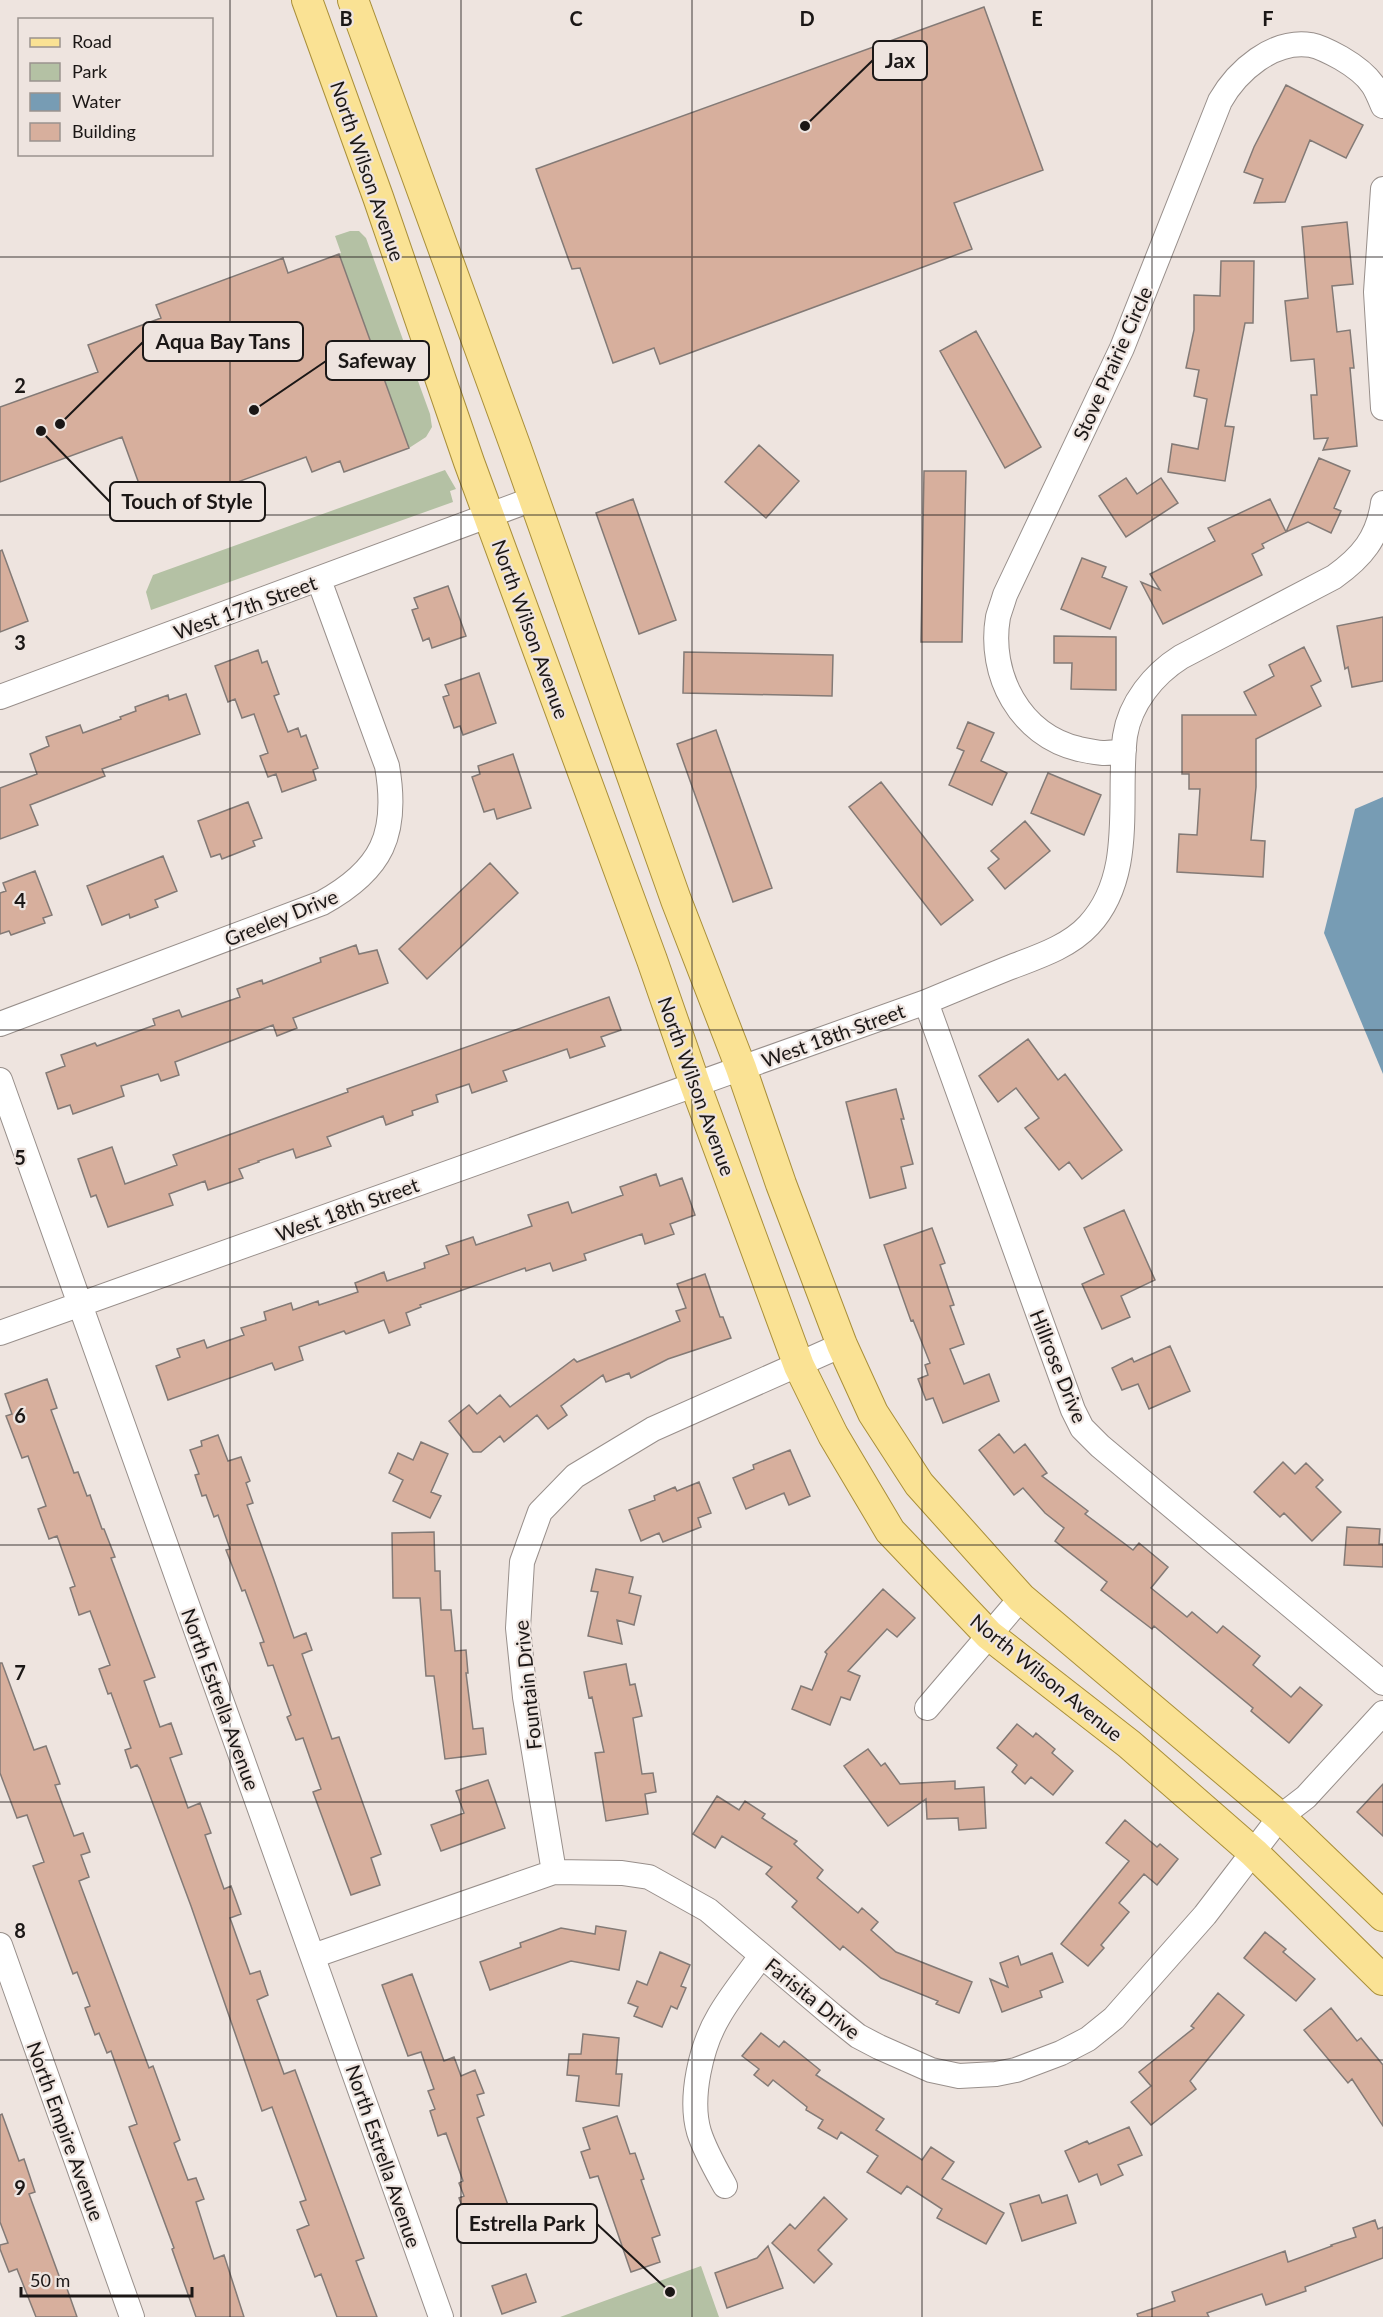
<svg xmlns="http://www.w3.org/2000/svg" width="1383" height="2317" viewBox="0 0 1383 2317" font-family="Lato,sans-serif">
<rect width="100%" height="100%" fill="#eee4df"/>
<path fill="#b4c1a4" d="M350,231H359L366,238L430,414L432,427L426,437L409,448L339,254L341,253L335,236Z
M445,470L456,489L450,491L453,502L151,610L146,592L153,575Z
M701,2266L719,2317H560Z"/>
<path fill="#779cb4" d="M1383,797V1074L1324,933L1355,809Z"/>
<path fill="#d7af9d" stroke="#837a76" stroke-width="1.5" d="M984,7L1043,170L954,203L972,249L660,364L654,348L613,363L580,268L572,269L536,169Z
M1286,85L1363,125L1346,158L1310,140L1285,202L1254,203L1263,179L1244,172L1254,147Z
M1347,222L1353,284L1332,286L1337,332L1350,330L1354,368H1350L1357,446L1323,450L1328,438L1314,439L1311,395H1317L1314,359L1291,361L1285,301L1308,298L1302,227Z
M339,254L409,448L344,472L340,461L312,472L306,457L150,514L122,437L0,482V407L98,372L88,345L161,318L156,305L283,258L288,273Z
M1221,261H1254L1253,323H1245L1225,426L1234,427L1225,481L1168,472L1172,444L1198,449L1207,399L1194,396L1199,370L1186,368L1194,330V295L1220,296Z
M976,331L1041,447L1005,468L940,351Z
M759,445L799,481L766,518L725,482Z
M1319,458L1350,471L1334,508L1341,511L1331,533L1308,522L1286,532Z
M924,471H966L962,642H921Z
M1126,478L1137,494L1161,478L1178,503L1126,537L1099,496Z
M633,499L676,620L639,634L596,513Z
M1270,499L1286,532L1262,544L1264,548L1252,554L1262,575L1163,624L1141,582L1160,590L1150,574L1215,541L1208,528Z
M2,550L28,621L0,632V551Z
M1082,558L1106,567L1102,577L1127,587L1110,629L1061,609Z
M448,586L466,636L432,648L429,638L423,641L412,610L418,608L414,598Z
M1383,617V681L1352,687L1348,667L1345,669L1337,626Z
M1054,636L1116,637V690L1071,689L1072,663H1054Z
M1304,647L1321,681L1311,686L1321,706L1256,739V787L1251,840L1265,841L1263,877L1177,872L1179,834L1197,835L1200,789H1189V774H1182V715H1256L1244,692L1274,676L1269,665Z
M258,650L262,663L267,661L279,694L274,696L288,732L298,728L301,737L306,735L318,768L313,770L316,780L282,792L276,774L268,777L260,756L268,753L254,714L242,718L235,699L228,702L215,666Z
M684,652L833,655L832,696L683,693Z
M479,673L496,723L463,735L460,726L454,728L443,697L449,695L445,685Z
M186,694L200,734L102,769L105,776L30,805L38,825L0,839V788L37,774L30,754L49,746L46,737L80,725L83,733L121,719L120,717L136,711L135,707L168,695L169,700Z
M968,722L994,733L981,761L1007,773L992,805L949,785L964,751L957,748Z
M716,730L772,888L733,902L677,744Z
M513,754L531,808L497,819L494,809L484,812L472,777L480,774L478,766Z
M1048,773L1101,795L1084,835L1031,813Z
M881,782L973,900L941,925L849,807Z
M248,802L262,838L253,841L255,846L222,859L220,854L211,857L198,821Z
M1025,821L1050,851L1005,889L988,868L999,859L991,851Z
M163,856L177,891L155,900L158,907L130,918L129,914L102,925L87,886Z
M490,863L518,893L427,979L399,949Z
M35,871L52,915L43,918L45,923L11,935L9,931L0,934V893L6,891L3,883Z
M356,945L359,954L377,950L388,983L293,1018L297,1028L277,1036L273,1025L175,1062L179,1075L161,1081L158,1074L121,1086L124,1096L73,1114L70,1105L58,1109L46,1073L65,1066L61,1055L95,1043L97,1046L155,1025L153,1019L179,1010L182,1017L240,997L237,989L262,980L263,984L321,962L320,958Z
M609,997L621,1030L601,1037L605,1046L570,1058L567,1049L547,1056L503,1071L507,1081L472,1093L469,1084L436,1095L438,1102L412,1111L413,1115L386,1125L383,1116L327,1137L331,1146L296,1158L293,1149L258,1161L259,1162L239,1169L243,1178L208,1190L205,1181L169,1194L173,1205L108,1227L96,1195L91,1197L78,1159L112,1147L125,1184L177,1165L173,1155L348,1092L347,1089Z
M1028,1039L1058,1080L1065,1074L1122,1150L1082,1179L1069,1162L1059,1170L1025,1128L1039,1118L1016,1088L998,1102L979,1076Z
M896,1089L904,1119H901L913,1164L901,1167L906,1188L870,1198L846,1102Z
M656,1174L660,1186L682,1178L695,1215L670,1224L674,1234L645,1244L642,1234L584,1254L586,1260L553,1271L550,1263L526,1271L525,1268L420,1305L421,1307L406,1313L410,1325L389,1333L384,1320L346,1334L344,1331L299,1347L303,1360L275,1370L272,1363L168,1400L156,1366L180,1357L177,1349L204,1340L207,1348L244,1335L241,1328L266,1320L264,1312L291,1303L293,1310L318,1301L319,1305L358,1292L355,1283L384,1272L387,1281L425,1268L424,1263L449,1254L446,1246L473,1237L476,1245L532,1226L528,1215L568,1202L572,1213L623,1195L620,1187Z
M1124,1210L1155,1280L1121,1296L1130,1317L1102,1329L1082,1284L1104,1274L1084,1228Z
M932,1228L945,1263L940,1265L954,1305L950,1306L964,1344L950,1349L964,1384L989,1374L999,1401L943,1423L933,1398L926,1400L918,1379L928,1375L925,1365L930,1363L913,1320L911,1321L884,1245Z
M705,1274L720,1317H723L731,1338L668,1359L631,1378L629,1373L606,1382L603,1375L561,1406L567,1415L548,1429L537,1415L504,1442L500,1436L481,1452H473L449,1421L469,1405L477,1414L500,1395L510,1407L574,1359L577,1362L680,1321L676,1311L686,1308L677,1284Z
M1170,1346L1190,1391L1149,1409L1138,1384L1122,1390L1112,1368L1132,1358L1134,1362Z
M47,1379L57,1408L51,1410L74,1473L78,1472L87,1496L90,1495L102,1529H104L115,1557L111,1558L155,1677L144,1681L160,1727L171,1723L182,1754L170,1758L188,1808L200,1803L211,1833L205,1835L224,1889L231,1886L241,1914L230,1918L250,1974L260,1971L268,1995L257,2000L284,2074L295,2070L364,2258L356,2261L377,2317H337L321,2274L315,2277L297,2230L309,2225L300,2202L306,2200L272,2107L262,2111L191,1906L140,1769L137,1765L131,1768L125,1750L131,1748L111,1693L108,1694L99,1669L110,1665L90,1611L79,1615L70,1588L75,1586L57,1536L49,1539L38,1509L46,1506L28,1456L22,1458L6,1416L12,1414L5,1394Z
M999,1434L1014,1453L1025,1444L1047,1473L1042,1476L1088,1511L1085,1514L1133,1550L1139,1543L1168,1567L1151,1588L1187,1617L1192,1612L1217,1633L1223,1626L1260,1656L1253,1665L1291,1697L1300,1687L1322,1705L1289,1743L1251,1711L1253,1708L1154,1626L1152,1629L1101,1590L1107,1582L1055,1541L1064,1528L1045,1513L1023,1488L1014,1495L979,1450Z
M218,1435L228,1461L241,1457L250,1481L246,1483L253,1503L247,1505L274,1580L294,1638L306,1633L312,1650L302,1654L332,1739L339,1737L381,1854L371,1858L380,1885L351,1895L313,1792L321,1789L303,1738L296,1740L287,1717L291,1715L273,1665L268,1666L260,1643L264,1642L245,1590L242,1591L226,1550L230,1549L218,1515L214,1517L206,1495L202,1496L195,1475L199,1474L190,1450L202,1446L201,1441Z
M421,1442L448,1454L431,1492L441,1496L430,1518L393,1501L403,1480L389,1473L398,1453L413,1460Z
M790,1450L810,1496L789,1505L784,1493L746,1509L733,1478L754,1469L753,1465Z
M1283,1462L1295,1474L1306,1463L1323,1480L1316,1487L1341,1512L1312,1541L1284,1513L1280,1517L1254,1492Z
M699,1482L711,1513L698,1518L701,1527L663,1542L659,1533L641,1541L629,1510L655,1500L654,1496L675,1487L677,1491Z
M1347,1527L1380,1529L1379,1544H1383V1567L1344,1565Z
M434,1532L435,1571H440L441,1610H451L455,1651L466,1650L468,1673H466L473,1729L483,1728L486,1754L445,1759L434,1676H426L420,1598H393L392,1533Z
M596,1569L633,1577L629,1593L641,1596L634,1625L617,1620L622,1644L588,1636L598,1592L591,1591Z
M883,1589L915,1618L897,1637L887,1629L848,1671L860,1676L850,1700L841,1697L830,1725L792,1709L801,1686L812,1690L827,1654L825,1652Z
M0,1663H2L34,1750L46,1746L60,1784L55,1785L74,1836L83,1833L90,1852L81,1855L89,1877L79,1881L149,2068L153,2066L180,2140L174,2143L188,2180L196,2178L204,2199L196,2202L214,2259L224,2255L244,2317H196L172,2249L174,2248L129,2127L137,2124L111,2051L107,2053L99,2033L95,2035L85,2008L90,2006L77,1972L73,1974L33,1866L44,1862L27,1815L17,1818L0,1773Z
M626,1664L630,1685L635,1684L642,1716L633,1718L642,1774L653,1773L656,1792L645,1794L648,1814L606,1821L595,1753L604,1752L592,1697L589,1698L584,1672Z
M1017,1724L1033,1737L1036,1733L1055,1749L1052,1753L1073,1771L1053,1795L1031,1777L1025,1784L1012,1772L1017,1765L997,1748Z
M868,1749L881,1766L885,1763L900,1784L955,1781V1789L984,1787L986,1828L959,1830L958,1818L927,1819L926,1799L888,1826L844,1766Z
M488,1780L505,1828L441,1851L431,1825L464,1813L456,1791Z
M1383,1784V1836L1357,1812Z
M717,1796L739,1810L745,1801L765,1814L762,1818L797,1841L794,1844L823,1870L817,1878L858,1913L862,1908L878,1922L871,1930L896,1952L972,1982L959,2013L936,2004L938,2001L881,1978L843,1946L840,1950L792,1907L797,1901L766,1874L772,1867L722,1836L715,1848L693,1834Z
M1125,1820L1157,1847L1160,1844L1178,1859L1157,1885L1144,1874L1119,1903L1129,1912L1101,1945L1104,1948L1088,1966L1061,1944L1129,1861L1106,1843Z
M596,1926L626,1931L619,1970L571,1961L490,1990L480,1962L521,1947L520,1943L561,1928L595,1934Z
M1265,1932L1286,1949L1283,1952L1315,1979L1296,2001L1244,1958Z
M660,1952L690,1965L681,1986L686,1988L677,2009L671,2006L662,2027L634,2016L638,2007L628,2003L637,1981L647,1985Z
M1052,1953L1063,1982L1040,1991L1042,1997L1002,2012L990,1979L1008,1987L1000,1963L1018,1956L1021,1965Z
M412,1974L444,2061L454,2057L461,2076L475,2070L484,2093L477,2095L484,2115L477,2118L509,2208L468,2223L459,2198L464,2196L459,2183L463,2181L446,2133L438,2136L430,2111L435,2109L428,2091L434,2089L421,2052L408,2056L382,1985Z
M1218,1993L1244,2015L1190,2081L1196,2089L1151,2125L1131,2102L1151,2086L1139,2072L1194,2028L1191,2026Z
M1331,2008L1357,2041L1361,2038L1383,2065V2126L1352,2079L1348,2083L1304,2030Z
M761,2033L779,2047L784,2041L820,2070L816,2075L884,2119L876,2130L922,2160L931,2147L954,2162L942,2179L1004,2213L986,2244L937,2218L942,2209L907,2186L901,2194L867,2172L878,2156L841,2132L837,2139L818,2128L823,2120L806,2110L807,2107L773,2080L768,2086L754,2075L759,2069L742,2056Z
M583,2034L619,2038L616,2074H622L619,2106L576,2101L579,2076L567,2075L569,2054H581Z
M2,2114L19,2161L24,2159L35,2192L29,2194L62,2284L65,2283L77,2317H36L17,2269L9,2272L0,2249V2245L8,2243L0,2222V2115Z
M617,2116L630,2154L635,2153L644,2179L641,2180L660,2235L652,2238L660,2262L631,2272L598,2176L590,2178L581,2152L590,2149L583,2128Z
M1129,2127L1142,2155L1118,2165L1123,2175L1101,2185L1097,2174L1079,2182L1065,2151L1087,2141L1089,2144Z
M1039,2195L1042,2203L1067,2195L1076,2223L1022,2241L1010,2204Z
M824,2197L847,2219L818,2250L832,2264L814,2283L772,2243L790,2224L795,2229Z
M1375,2220L1378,2229L1383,2227V2258L1305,2287L1306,2291L1266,2305L1262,2294L1207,2313L1209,2317H1138L1137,2314L1175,2301L1172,2292L1285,2251L1288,2262L1332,2246L1331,2245L1356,2237L1353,2228Z
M768,2246L783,2288L727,2308L715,2273L757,2258Z
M526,2274L536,2302L502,2314L492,2286Z"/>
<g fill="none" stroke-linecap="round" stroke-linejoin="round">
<g stroke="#988f8b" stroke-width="26">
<path id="minor" d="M1383,189L1376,292L1383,408
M0,697L533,499
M1124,750C1106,755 1098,753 1079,749C1020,735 988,675 998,617C1000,610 1003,602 1005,595L1122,348L1220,101C1237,71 1273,39 1311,45C1321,47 1332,53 1341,58C1353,65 1365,73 1373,85C1377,91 1380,99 1383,106
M926,1002L1073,1410L1082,1428L1100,1446L1383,1683
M0,1024L322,903C382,870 399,834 387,766L319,580
M0,1080L441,2317
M0,1333L926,1002C952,991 979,980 1006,969C1034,958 1068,948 1089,925C1136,874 1117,798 1125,736C1130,703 1154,674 1181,657L1334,577C1362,557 1378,538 1383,503
M927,1708L1021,1598
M554,1872L525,1697L518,1628L522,1562L540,1512L575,1476L653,1429L842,1345
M0,1945L132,2317
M313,1956L554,1872L622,1873L649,1877L708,1910L833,2016L858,2036L879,2047L931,2070L959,2076L996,2074L1016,2070L1061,2053L1088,2039L1114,2018L1205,1915L1280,1817L1306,1797L1383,1713
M725,2186C715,2168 705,2151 699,2132C689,2098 701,2046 719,2016C731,1995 747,1976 761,1956"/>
</g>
<g stroke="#a98f3a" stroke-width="32">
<path id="major" d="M307,0L378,197L469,462L652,960L695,1084L799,1366L833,1435L890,1531L989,1635L1129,1744L1254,1853L1383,1980
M353,0L516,448L676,900L741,1068L781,1184L842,1345L873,1413L919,1484L1021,1598L1280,1817L1383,1916"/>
</g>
<use href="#minor" stroke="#fff" stroke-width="24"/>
<use href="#major" stroke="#fae294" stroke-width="30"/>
</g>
<path fill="none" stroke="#1b1716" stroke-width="1.5" stroke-opacity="0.55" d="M230,0V2317M461,0V2317M692,0V2317M922,0V2317M1152,0V2317M0,257H1383M0,515H1383M0,772H1383M0,1030H1383M0,1287H1383M0,1545H1383M0,1802H1383M0,2060H1383"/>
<g text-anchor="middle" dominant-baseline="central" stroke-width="4.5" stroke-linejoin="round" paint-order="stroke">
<g font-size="20" fill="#1b1716" stroke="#eee4df">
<text transform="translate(368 171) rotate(71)">North Wilson Avenue</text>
<text transform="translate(1112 363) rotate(-66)">Stove Prairie Circle</text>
<text transform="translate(245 607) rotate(-20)">West 17th Street</text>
<text transform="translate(531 629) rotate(70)">North Wilson Avenue</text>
<text transform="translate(281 917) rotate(-22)">Greeley Drive</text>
<text transform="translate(833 1035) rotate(-20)">West 18th Street</text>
<text transform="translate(697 1086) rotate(70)">North Wilson Avenue</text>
<text transform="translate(347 1209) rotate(-20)">West 18th Street</text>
<text transform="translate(1059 1366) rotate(68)">Hillrose Drive</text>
<text transform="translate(1047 1677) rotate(39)">North Wilson Avenue</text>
<text transform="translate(527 1685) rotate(-96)">Fountain Drive</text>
<text transform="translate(221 1699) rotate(70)">North Estrella Avenue</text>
<text transform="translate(813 1998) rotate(39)">Farisita Drive</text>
<text transform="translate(66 2131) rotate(70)">North Empire Avenue</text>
<text transform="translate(384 2156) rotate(71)">North Estrella Avenue</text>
</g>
</g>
<g font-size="20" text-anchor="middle" font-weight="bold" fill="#1b1716" stroke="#eee4df" stroke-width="4.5" stroke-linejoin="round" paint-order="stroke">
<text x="346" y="26">B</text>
<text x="576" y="26">C</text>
<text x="807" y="26">D</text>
<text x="1037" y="26">E</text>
<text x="1268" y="26">F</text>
<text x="20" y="393">2</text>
<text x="20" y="650">3</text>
<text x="20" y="908">4</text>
<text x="20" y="1165">5</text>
<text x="20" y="1423">6</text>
<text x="20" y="1680">7</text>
<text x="20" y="1938">8</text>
<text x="20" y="2195">9</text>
</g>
<path fill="none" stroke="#1b1716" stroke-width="2" d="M805 126L873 60M60 424L143 342M254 410L326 361M41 431L110 502M670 2292L597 2224"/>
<g fill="#1b1716" stroke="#eee4df" stroke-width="2">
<circle cx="805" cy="126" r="6"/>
<circle cx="60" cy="424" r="6"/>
<circle cx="254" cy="410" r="6"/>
<circle cx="41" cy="431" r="6"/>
<circle cx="670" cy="2292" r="6"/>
</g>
<g fill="#eee4df" stroke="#1b1716" stroke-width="2">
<rect x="873" y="41" width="54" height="39" rx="6"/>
<rect x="143" y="322" width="160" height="39" rx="6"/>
<rect x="326" y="341" width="103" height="39" rx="6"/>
<rect x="110" y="482" width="155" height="39" rx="6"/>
<rect x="457" y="2204" width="140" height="39" rx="6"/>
</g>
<g font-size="21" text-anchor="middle" font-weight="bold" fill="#1b1716">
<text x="900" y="68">Jax</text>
<text x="223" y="349">Aqua Bay Tans</text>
<text x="377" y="368">Safeway</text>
<text x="187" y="509">Touch of Style</text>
<text x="527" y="2231">Estrella Park</text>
</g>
<rect x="18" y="18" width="195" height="138" fill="#eee4df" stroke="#9a928f" stroke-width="1.5"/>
<rect x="30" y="38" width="30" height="9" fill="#fae294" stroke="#9a928f" stroke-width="1.5"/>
<text x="72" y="48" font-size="18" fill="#1b1716">Road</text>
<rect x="30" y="63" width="30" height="18" fill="#b4c1a4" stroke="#9a928f" stroke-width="1.5"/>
<text x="72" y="78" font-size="18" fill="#1b1716">Park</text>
<rect x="30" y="93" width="30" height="18" fill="#779cb4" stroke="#9a928f" stroke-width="1.5"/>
<text x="72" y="108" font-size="18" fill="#1b1716">Water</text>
<rect x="30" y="123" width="30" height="18" fill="#d7af9d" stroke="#9a928f" stroke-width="1.5"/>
<text x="72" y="138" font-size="18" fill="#1b1716">Building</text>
<path d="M21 2287v9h171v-9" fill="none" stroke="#1b1716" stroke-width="3"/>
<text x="30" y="2287" font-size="18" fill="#1b1716" stroke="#eee4df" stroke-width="4.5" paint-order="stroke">50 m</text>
</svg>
